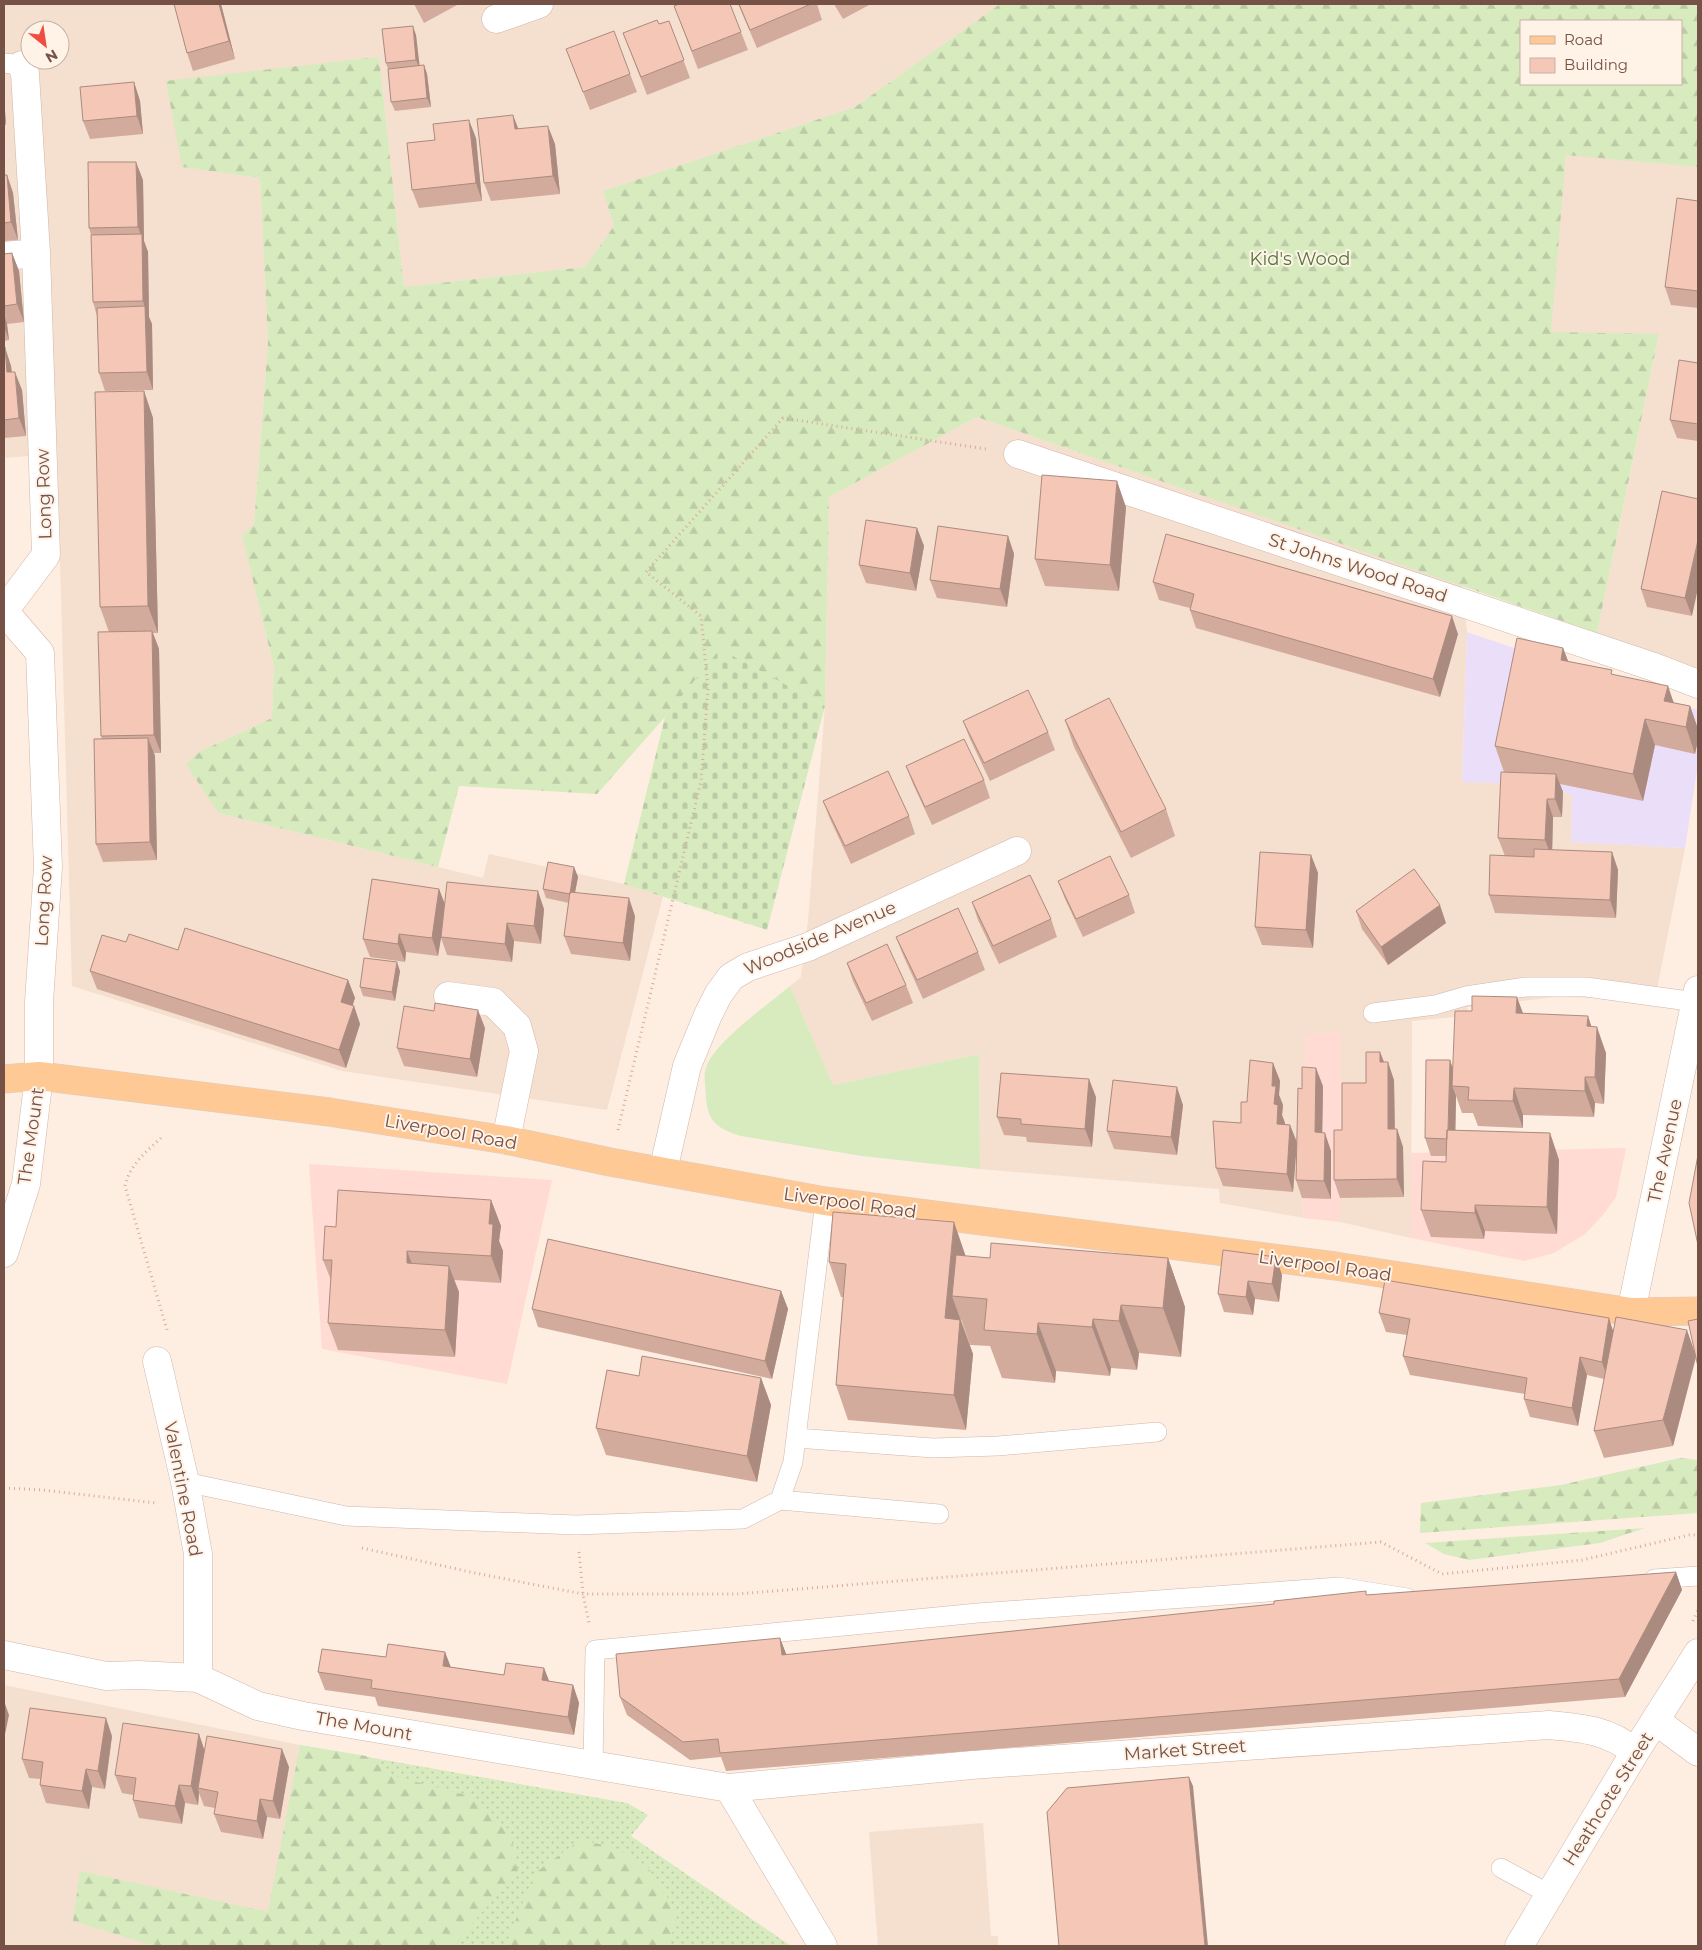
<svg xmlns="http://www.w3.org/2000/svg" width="1702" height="1950" viewBox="0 0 1702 1950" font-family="Montserrat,sans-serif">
<defs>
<pattern id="grass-dots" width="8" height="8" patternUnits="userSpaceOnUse" patternTransform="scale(1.25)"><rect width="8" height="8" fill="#d7ebbf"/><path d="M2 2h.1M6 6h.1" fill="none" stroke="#bccba6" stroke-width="1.8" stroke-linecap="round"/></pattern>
<pattern id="forest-firs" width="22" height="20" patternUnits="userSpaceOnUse" patternTransform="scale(1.25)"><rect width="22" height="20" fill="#d7ebbf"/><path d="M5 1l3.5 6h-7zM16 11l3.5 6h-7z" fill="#bccba6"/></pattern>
<pattern id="cemetery-stones" width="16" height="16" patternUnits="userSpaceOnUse" patternTransform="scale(1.25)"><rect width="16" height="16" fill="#d7ebbf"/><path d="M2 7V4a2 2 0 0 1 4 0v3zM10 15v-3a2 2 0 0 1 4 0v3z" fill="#bccba6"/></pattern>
</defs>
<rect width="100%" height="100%" fill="#fdeee1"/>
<path fill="#f5dfcf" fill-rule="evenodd" d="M4,4H1000L855,107L603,191L614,226L586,267L404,287L379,57L182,167L260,178L268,343L254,524L242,536L274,667L272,718L201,751L187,764L218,813L483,878L489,854L624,884L663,896L607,1110L342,1071L72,986L57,454L4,458ZM30,30H60V60H30Z
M1566,154L1698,167V672L1597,633L1659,335L1550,333Z
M977,417L1462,585L1467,632L1462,781L1551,785L1572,796L1571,842L1685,848L1655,999L1556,997L1468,1007L1467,1016L1412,1021L1411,1238L1340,1222L1341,1031L1304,1106L1302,1198L1304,1218L1220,1203L1219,1189L980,1169L979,1054L833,1085L790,986L801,977L808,921L825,706L829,497Z
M4,1685L300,1745L268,1912L80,1871L73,1921L155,1946H4Z
M983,1823L991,1936H998V1946H878L869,1832Z"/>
<path fill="#ffdbd4" d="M1341,1031L1340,1222L1304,1218L1302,1198L1305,1035Z
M1626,1148L1616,1197L1603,1215L1585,1234L1554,1253L1524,1261L1411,1238V1153Z
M309,1164L552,1180L507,1384L322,1349Z"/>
<path fill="#ebdef9" d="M1467,632L1698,710V764L1685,848L1571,842L1572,796L1551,785L1462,782Z"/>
<path fill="url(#grass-dots)" d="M300,1745L627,1803L648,1815L631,1836L791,1946H155L73,1921L80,1871L268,1912Z"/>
<path fill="url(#forest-firs)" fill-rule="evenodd" d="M1000,4H1698V167L1566,155L1551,332L1659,334L1597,633L977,417L829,497L825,706L720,650L665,717L597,794L459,786L438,867L218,813L186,764L201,751L272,718L274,667L242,536L254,524L268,343L260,178L182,167L166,81L379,57L404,287L585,267L614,226L603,191L855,107ZM1521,21H1681V84H1521Z
M1680,1458L1698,1460V1513L1420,1533L1421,1503L1561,1485Z
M1645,1528L1600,1543L1469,1560L1444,1554L1425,1543Z
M300,1745L366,1756L394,1776L473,1797L510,1831L518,1872L476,1919L455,1946H155L73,1921L80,1871L268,1912Z
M580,1840L614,1847L647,1866L676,1911C678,1924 672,1938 662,1946H505L535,1873Z"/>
<path fill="url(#cemetery-stones)" d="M720,649L825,706L767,930L624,884L665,717Z"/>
<path fill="#d7ebbf" d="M790,986L833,1085L979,1054L980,1169L862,1156L741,1136C719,1129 708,1123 706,1098C706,1089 703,1076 706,1068C713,1043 769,1004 790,986Z"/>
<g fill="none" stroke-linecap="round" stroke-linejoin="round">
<g stroke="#d1b6aa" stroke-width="20">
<path id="lane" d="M4,63L22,65
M1373,1013L1435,1005L1466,996L1526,987H1586L1696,1002
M796,1438L933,1448L998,1446L1157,1432
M185,1482L346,1516L576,1525L743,1519L780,1500L793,1462L825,1201
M780,1500L939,1514
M1654,1579L1698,1576
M593,1766L595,1650L978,1613L1339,1587L1407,1598
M1501,1868L1549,1894"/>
</g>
<g stroke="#d1b6aa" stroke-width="29">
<path id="street" d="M496,19L539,4
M4,256L36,253
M1018,454L1654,667L1698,684
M4,611L46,555L36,253L25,74L22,65
M448,996L493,1002L517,1026L524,1051L506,1140
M663,1171L687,1066L708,1015L718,995L731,977L748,967L808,947L1017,851
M157,1361L185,1482L198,1554V1678
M729,1788L823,1946"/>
</g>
<g stroke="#d4b5a7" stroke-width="29">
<path id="secondary" d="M4,611L40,653L48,867L39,1002V1076L26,1184L4,1253
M1631,1312L1698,990
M4,1655L106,1676L139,1675L198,1678L258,1706L303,1716L729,1788L972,1765L1549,1725C1582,1728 1609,1730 1635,1752
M1656,1721L1698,1752
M1519,1946L1635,1752L1698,1653"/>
</g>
<g stroke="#d9cecb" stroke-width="29">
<path id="primary" d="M4,1079L39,1076L329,1112L506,1140L610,1162L825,1201L1335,1266L1631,1312L1698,1311"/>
</g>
<path stroke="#d9aa9a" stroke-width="3" stroke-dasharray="1 4" stroke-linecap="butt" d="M618,1130L701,781L708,689L701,616L646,572L783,418L986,449
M161,1138C146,1152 130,1164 125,1186L167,1330
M4,1488L42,1490L156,1503
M362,1548L475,1573L583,1594H737L1381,1542L1442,1574L1582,1560L1689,1535H1698
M579,1552L583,1594L589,1623
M1693,1621L1698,1610"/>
<use href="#lane" stroke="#fff" stroke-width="19"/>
<use href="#street" stroke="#fff" stroke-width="28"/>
<use href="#secondary" stroke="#fff" stroke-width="28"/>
<use href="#primary" stroke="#ffc996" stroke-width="28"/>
</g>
<path fill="#d2ab9d" d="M52,4H91L52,5Z
M174,4H221L235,59L193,71L187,53Z
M414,4H459L424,23Z
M738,4H817L822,20L757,48Z
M834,4H871L843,19Z
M674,6L741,32L748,50L698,69Z
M669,21L690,78L647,95L623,33L659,24Z
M416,35L419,66L424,65L427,74L431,107L395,111L391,102L388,69L386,63Z
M566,49L630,74L637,92L590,110Z
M134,82L140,101L143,134L90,139L83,121Z
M4,98L6,125H4Z
M518,129L555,144L560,194L491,201L484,183Z
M476,138L482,201L419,208L412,190Z
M4,175H7L13,193L18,240L4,241Z
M143,180L144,241L148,252L149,317L152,324L153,390L105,391L99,373L97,316L93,302L91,235L89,228Z
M1698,201V308L1671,305L1665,287Z
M12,253L19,271L24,322L7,324L9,340L4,341V254Z
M4,348L11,366L12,372L22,390L26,436L4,438Z
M1698,363V441L1677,438L1670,420Z
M144,391L153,418L158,633H153L159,649L161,753H154L155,756L157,860L103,862L96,844L102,739L101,736L109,632L100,607Z
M1662,491L1692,616L1647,607L1641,589Z
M1126,507L1119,591L1045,586L1035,559Z
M917,528L924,546L916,591L866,583L859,565Z
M1008,536L1014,554L1007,607L937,598L930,580Z
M1153,582L1458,634L1440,697L1196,628L1190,610V608L1159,600Z
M1563,648L1568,661L1614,675L1674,703L1690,706L1698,729V740L1695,754L1655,745L1643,801L1560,784L1563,792L1562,817H1553L1552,850L1612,852L1618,870L1616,918L1495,913L1489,895L1505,856L1498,838L1504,772L1495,746Z
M1065,720L1166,809L1175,836L1131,858L1074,747Z
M963,721L1048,732L1055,750L990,781L970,739Z
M906,766L984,780L990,798L932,825L913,784Z
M823,801L909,816L915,834L851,864L830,819Z
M1311,855L1318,873L1313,948L1262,945L1255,927Z
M574,867L578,877L575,892L635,916L630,961L571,954L564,936L569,903L546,898L543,889Z
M1058,881L1129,895L1135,913L1083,937L1065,899Z
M439,889L444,903L544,909L541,944L514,941L512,962L447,955L441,938L438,956L406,952L405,962L370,957L363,939Z
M972,902L1051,919L1057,937L999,964L978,920Z
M1356,911L1446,923L1388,965L1362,929Z
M896,937L978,952L985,970L923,999L903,955Z
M126,942L178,950L348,980L355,998L352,1006H354L360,1024L346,1068L97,989L90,971Z
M847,963L906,985L913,1003L872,1021L853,981Z
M400,971L395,1001L363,996L360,987Z
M1523,1013L1591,1026L1606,1053L1604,1104L1595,1103L1594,1117L1523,1115V1128L1478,1126L1473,1113H1462L1456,1096L1455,1130L1550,1133L1559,1160L1557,1234L1485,1231L1484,1239L1431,1237L1421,1210L1446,1162V1156H1431L1425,1138L1450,1060L1453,1069Z
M485,1028L477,1077L404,1066L397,1048Z
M1380,1052L1384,1062L1394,1080L1395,1129H1397L1403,1147L1404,1197L1340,1198L1334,1180L1342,1130L1366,1083Z
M1273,1063L1280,1081L1279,1095L1283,1105L1282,1115L1285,1124L1290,1125L1297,1142L1302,1089L1323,1086L1322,1133L1331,1151V1199L1302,1198L1296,1180V1148L1293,1192L1223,1186L1216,1168L1241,1123L1247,1102Z
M1096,1097L1092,1147L1027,1142L1026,1137L1004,1135L997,1117Z
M1183,1105L1177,1155L1114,1149L1107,1131Z
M491,1200L501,1226L499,1241L503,1251L501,1283L454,1280L459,1292L455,1357L338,1350L328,1323L331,1280L323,1260L336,1227Z
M1223,1250L1282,1275L1279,1302L1255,1299L1253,1315L1224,1312L1218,1294Z
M966,1256L990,1258H1168L1185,1307L1181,1357L1139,1353L1137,1370L1111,1368L1110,1376L1056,1371L1055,1383L1002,1378L990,1346L970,1345L961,1319V1321L973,1354L966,1430L848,1420L836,1385L843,1297H841L829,1262Z
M781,1291L788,1309L772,1379L538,1327L532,1309Z
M1379,1313L1613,1330L1696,1358L1673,1446L1604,1458L1594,1431L1604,1379L1587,1375L1578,1426L1530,1417L1524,1399L1525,1394L1410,1375L1403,1356L1407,1335L1386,1332Z
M639,1376L761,1378L771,1405L757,1482L606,1455L596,1428Z
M1676,1572L1682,1590L1625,1697L726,1771L721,1757L690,1760L627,1715L620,1697L780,1638L786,1655L1367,1595Z
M445,1652L450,1667L504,1675L544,1668L549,1681L573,1685L579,1703L574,1735L378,1706L375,1697L325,1690L318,1672L386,1657Z
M199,1734L204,1749L289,1767L280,1819L267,1817L263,1839L221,1832L214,1814L215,1808L204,1806L199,1793L198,1805L185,1803L182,1824L139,1818L133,1800V1795L122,1793L115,1775Z
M112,1736L105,1789L92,1787L89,1809L46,1803L40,1785V1779L29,1778L22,1759Z"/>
<path fill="#ab8b80" d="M219,4H221L235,59L229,41Z
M413,26L416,35L420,69L416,60Z
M424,65L427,74L431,107L427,98Z
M134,82L140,101L143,134L137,116Z
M4,98L6,125L4,118Z
M513,115L520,133L515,129Z
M469,120L476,138L482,201L476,183Z
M548,126L555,144L560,194L553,176Z
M136,162L143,180L144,241L148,252L149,317L152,324L153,390L147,372L145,308L143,301L142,238L138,227Z
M7,175L13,193L18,240L11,222Z
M12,253L19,271L24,322L17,304Z
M4,314L7,324L9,340L4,327Z
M5,347L11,366L13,390L7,372Z
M15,372L22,390L26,436L19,418Z
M144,391L153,418L158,633L148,606Z
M1117,481L1126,507L1119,591L1110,565Z
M917,528L924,546L916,591L910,573Z
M1008,536L1014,554L1007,607L1000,589Z
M1698,540V588L1692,616L1685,598Z
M1452,616L1458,634L1440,697L1433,679Z
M152,631L159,649L161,753L154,735Z
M1563,648L1573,674L1561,660Z
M1668,686L1677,712L1664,701Z
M1690,706L1698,729V740L1695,754L1686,727Z
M1645,719L1655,745L1643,801L1633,774Z
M148,738L155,756L157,860L150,842Z
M1556,774L1563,792L1562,817L1555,799Z
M1547,799L1553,817L1552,858L1545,840Z
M1612,852L1618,870L1616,918L1610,900Z
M1311,855L1318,873L1313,948L1306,930Z
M574,867L578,877L573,903L570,894Z
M439,889L446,907L438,956L432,938Z
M538,891L544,909L541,944L534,926Z
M629,898L635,916L630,961L623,943Z
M1440,905L1446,923L1388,965L1381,947Z
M507,923L514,941L512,962L505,944Z
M399,934L406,952L405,962L398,944Z
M397,962L400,971L395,1001L392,992Z
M348,980L355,998L348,1020L341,1002Z
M1517,997L1527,1024L1516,1013Z
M354,1006L360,1024L346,1068L339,1050Z
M478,1010L485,1028L477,1077L470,1059Z
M1588,1016L1596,1040L1597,1027L1606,1053L1604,1104L1595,1077L1587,1026Z
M1380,1052L1387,1070L1380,1062Z
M1450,1060L1456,1079L1452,1086L1456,1096L1455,1157L1448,1139Z
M1388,1062L1394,1080L1395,1147L1388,1129Z
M1273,1063L1280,1081L1279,1095L1283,1105L1282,1115L1285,1123L1283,1142L1277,1124L1272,1086Z
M1316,1068L1323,1086L1322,1150L1315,1132Z
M1585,1077L1595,1103L1594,1117L1585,1091Z
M1089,1079L1096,1097L1092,1147L1085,1129Z
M1177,1087L1183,1105L1177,1155L1171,1137Z
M1514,1088L1523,1115V1128L1513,1101Z
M1290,1125L1297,1143L1293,1192L1287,1174Z
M1397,1129L1403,1147L1404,1197L1397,1179Z
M1325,1133L1331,1151V1199L1324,1181Z
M1550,1133L1559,1160L1557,1234L1547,1207Z
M491,1200L501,1226L499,1241L503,1251L501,1283L491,1256L489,1224Z
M1475,1205L1485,1231L1484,1239L1475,1213Z
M954,1222L966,1257L952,1296L973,1354L966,1430L954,1395L945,1318Z
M407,1251L417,1277L407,1263Z
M1276,1257L1282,1275L1279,1302L1272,1284Z
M1168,1258L1185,1307L1181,1357L1163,1308Z
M449,1266L459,1292L455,1357L445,1330Z
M1248,1281L1255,1299L1253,1315L1246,1297Z
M781,1291L788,1309L772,1379L765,1361Z
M1121,1305L1139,1353L1137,1370L1119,1321Z
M1609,1318L1615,1337L1608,1380L1602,1362Z
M1093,1319L1111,1368L1110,1376L1092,1327Z
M1038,1323L1056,1371L1055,1383L1037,1334Z
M1687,1330L1696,1356L1673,1446L1663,1420Z
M1580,1357L1587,1375L1578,1426L1572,1408Z
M761,1378L771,1405L757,1482L747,1456Z
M1676,1572L1682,1590L1625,1697L1619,1679Z
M780,1638L787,1656L782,1655Z
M445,1652L452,1670L443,1666Z
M544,1668L551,1686L542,1680Z
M573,1685L579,1703L574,1735L568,1717Z
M4,1701L9,1715L4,1739Z
M106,1718L112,1736L105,1789L98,1771Z
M199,1734L205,1752L198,1788L199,1793L198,1805L191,1786Z
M282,1749L289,1767L280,1819L273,1801Z
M86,1769L92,1787L89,1809L82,1791Z
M1189,1777L1193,1786L1208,1946H1205Z
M179,1785L185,1803L182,1824L175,1806Z
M260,1799L267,1817L263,1839L257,1821Z"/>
<path fill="#f4c7b7" stroke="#ab8b80" d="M174,4H219L229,41L187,53Z
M679,4H730L741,32L692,51L674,6Z
M739,4H811L750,30Z
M657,20L659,24L669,21L684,60L641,77L623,33Z
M413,26L416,60L386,63L382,29Z
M614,31L630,74L583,92L566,49Z
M424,65L427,98L391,102L388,69Z
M134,82L137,116L83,121L80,87Z
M513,115L515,129L548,126L553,176L484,183L477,119Z
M469,120L476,183L412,190L407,143L435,140L433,124Z
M88,162H136L138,227L89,228Z
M4,175H7L11,222L4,223Z
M1677,198L1698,201V291L1665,287Z
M142,234L143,301L93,302L91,235Z
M12,253L17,304L4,306V254Z
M145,306L147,372L99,373L97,308Z
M5,347L7,372H15L19,418L4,420V348Z
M1679,360L1698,363V424L1670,420Z
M144,391L148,606L100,607L95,392Z
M1042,475L1117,481L1110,565L1035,559Z
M1662,491L1698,499V540L1685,598L1641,589Z
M866,520L917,528L910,573L859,565Z
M938,526L1008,536L1000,589L930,580Z
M1166,534L1452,616L1433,679L1190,610L1194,594L1153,582Z
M152,631L154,735L101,736L98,632Z
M1517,638L1563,648L1561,660L1612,670L1611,674L1668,686L1664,701L1690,706L1686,727L1645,719L1633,774L1495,746Z
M1028,690L1048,732L984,763L963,721Z
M1109,698L1166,809L1121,832L1065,720Z
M148,738L150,842L96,844L94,739Z
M964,739L984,780L925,807L906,766Z
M888,771L909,816L845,846L823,801Z
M1501,772L1556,774L1555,799H1547L1545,840L1498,838Z
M1534,849L1612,852L1610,900L1489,895L1490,855L1534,857Z
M1260,852L1311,855L1306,930L1255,927Z
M1110,856L1129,895L1076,919L1058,881Z
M548,862L574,867L570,894L543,889Z
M1414,869L1440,905L1381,947L1356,911Z
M1030,875L1051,919L993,946L972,902Z
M372,879L439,889L432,938L399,934L398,944L363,939Z
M447,882L538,891L534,926L507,923L505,944L441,937Z
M570,892L629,898L623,943L564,936Z
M958,908L978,952L917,980L896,937Z
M185,928L348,980L341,1002L354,1006L339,1050L90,971L102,935L126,942L129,934L178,950Z
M887,944L906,985L866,1003L847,963Z
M364,958L397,962L392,992L360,987Z
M1472,996L1517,997L1516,1013L1588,1016L1587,1026L1597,1027L1595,1077H1585V1091L1514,1088L1513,1101L1468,1100L1469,1087L1452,1086L1455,1011H1472Z
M435,1003L478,1010L470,1059L397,1048L404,1006L434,1011Z
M1366,1052H1380V1062H1388V1129H1397V1179L1334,1180V1130H1342V1083H1366Z
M1250,1060L1273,1063L1272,1086H1276L1274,1104L1278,1105L1277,1124L1290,1125L1287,1174L1216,1168L1213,1121L1241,1123V1102H1247Z
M1426,1060H1450L1448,1130H1447V1139L1425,1138Z
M1302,1067L1316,1068L1315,1132L1325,1133L1324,1181L1296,1180L1298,1088L1302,1089Z
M1001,1073L1089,1079L1085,1129L1021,1124V1119L997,1117Z
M1113,1080L1177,1087L1171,1137L1107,1131Z
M1447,1130L1550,1133L1547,1207L1475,1205V1213L1421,1210L1423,1161L1446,1162Z
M1698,1155V1245L1689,1203Z
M338,1190L491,1200L489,1224H493L491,1256L407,1251V1263L449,1266L445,1330L328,1323L332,1260H323L325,1226L336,1227Z
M833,1212L954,1222L945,1318L960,1320L954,1395L836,1385L846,1264L829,1262Z
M548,1239L781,1291L765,1361L532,1309Z
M991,1243L1168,1258L1163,1308L1121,1305L1119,1321L1093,1319L1092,1327L1038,1323L1037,1334L984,1330L987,1299L952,1296L956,1255L990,1258Z
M1223,1250L1276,1257L1272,1284L1248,1281L1246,1297L1218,1294Z
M1385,1280L1609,1318L1602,1362L1580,1357L1572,1408L1524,1399L1527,1378L1403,1356L1410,1319L1379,1313Z
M1616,1317L1687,1330L1663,1420L1594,1431Z
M1698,1319V1367L1688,1321Z
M642,1356L761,1378L747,1456L596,1428L607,1370L639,1376Z
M1676,1572L1619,1679L720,1753L718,1739L683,1742L620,1697L616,1654L780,1638L782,1655L1274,1604V1601L1366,1591V1595Z
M388,1644L445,1652L443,1666L504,1675L506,1663L544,1668L542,1680L573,1685L568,1717L371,1688L372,1680L318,1672L322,1649L386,1657Z
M30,1708L106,1718L98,1771L86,1769L82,1791L40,1785L43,1762L22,1759Z
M123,1723L199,1734L191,1786L179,1785L175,1806L133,1800L136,1778L115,1775Z
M207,1736L282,1749L273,1801L260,1799L257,1821L214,1814L218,1792L198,1788Z
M1189,1777L1205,1946H1059L1047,1812L1067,1788Z"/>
<g text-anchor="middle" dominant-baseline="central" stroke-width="4" stroke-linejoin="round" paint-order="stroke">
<g font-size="18" fill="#55773c" stroke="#fff3e8">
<text x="1300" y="259">Kid's Wood</text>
</g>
<g font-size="18" fill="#765146" stroke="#fff3e8">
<text transform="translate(44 494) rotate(-92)">Long Row</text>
<text transform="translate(1358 568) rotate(18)">St Johns Wood Road</text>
<text transform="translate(44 901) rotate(-87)">Long Row</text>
<text transform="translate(820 938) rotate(-23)">Woodside Avenue</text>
<text transform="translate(451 1132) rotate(10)">Liverpool Road</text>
<text transform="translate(31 1136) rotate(-82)">The Mount</text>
<text transform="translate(1665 1151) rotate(-78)">The Avenue</text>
<text transform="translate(850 1203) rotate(8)">Liverpool Road</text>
<text transform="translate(1325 1266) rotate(8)">Liverpool Road</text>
<text transform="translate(183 1489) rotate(79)">Valentine Road</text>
<text transform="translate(364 1726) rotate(10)">The Mount</text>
<text transform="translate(1185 1750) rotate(-4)">Market Street</text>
<text transform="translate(1608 1799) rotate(-58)">Heathcote Street</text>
</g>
</g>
<rect width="1702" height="1950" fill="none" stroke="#765146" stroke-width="10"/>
<rect x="1520" y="20" width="162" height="65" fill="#fff3e8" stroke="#c8b2a7"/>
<rect x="1530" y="36" width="25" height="8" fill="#ffc996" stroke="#c8b2a7"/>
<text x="1564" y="45" font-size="15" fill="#765146">Road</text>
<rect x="1530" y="58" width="25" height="15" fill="#f4c7b7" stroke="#c8b2a7"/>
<text x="1564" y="70" font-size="15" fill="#765146">Building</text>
<g transform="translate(45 45) rotate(150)"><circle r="24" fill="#fff3e8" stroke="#c8b2a7"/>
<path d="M0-4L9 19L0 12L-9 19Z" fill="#ef4d3f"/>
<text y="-8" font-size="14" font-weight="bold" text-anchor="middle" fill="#765146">N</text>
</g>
</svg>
